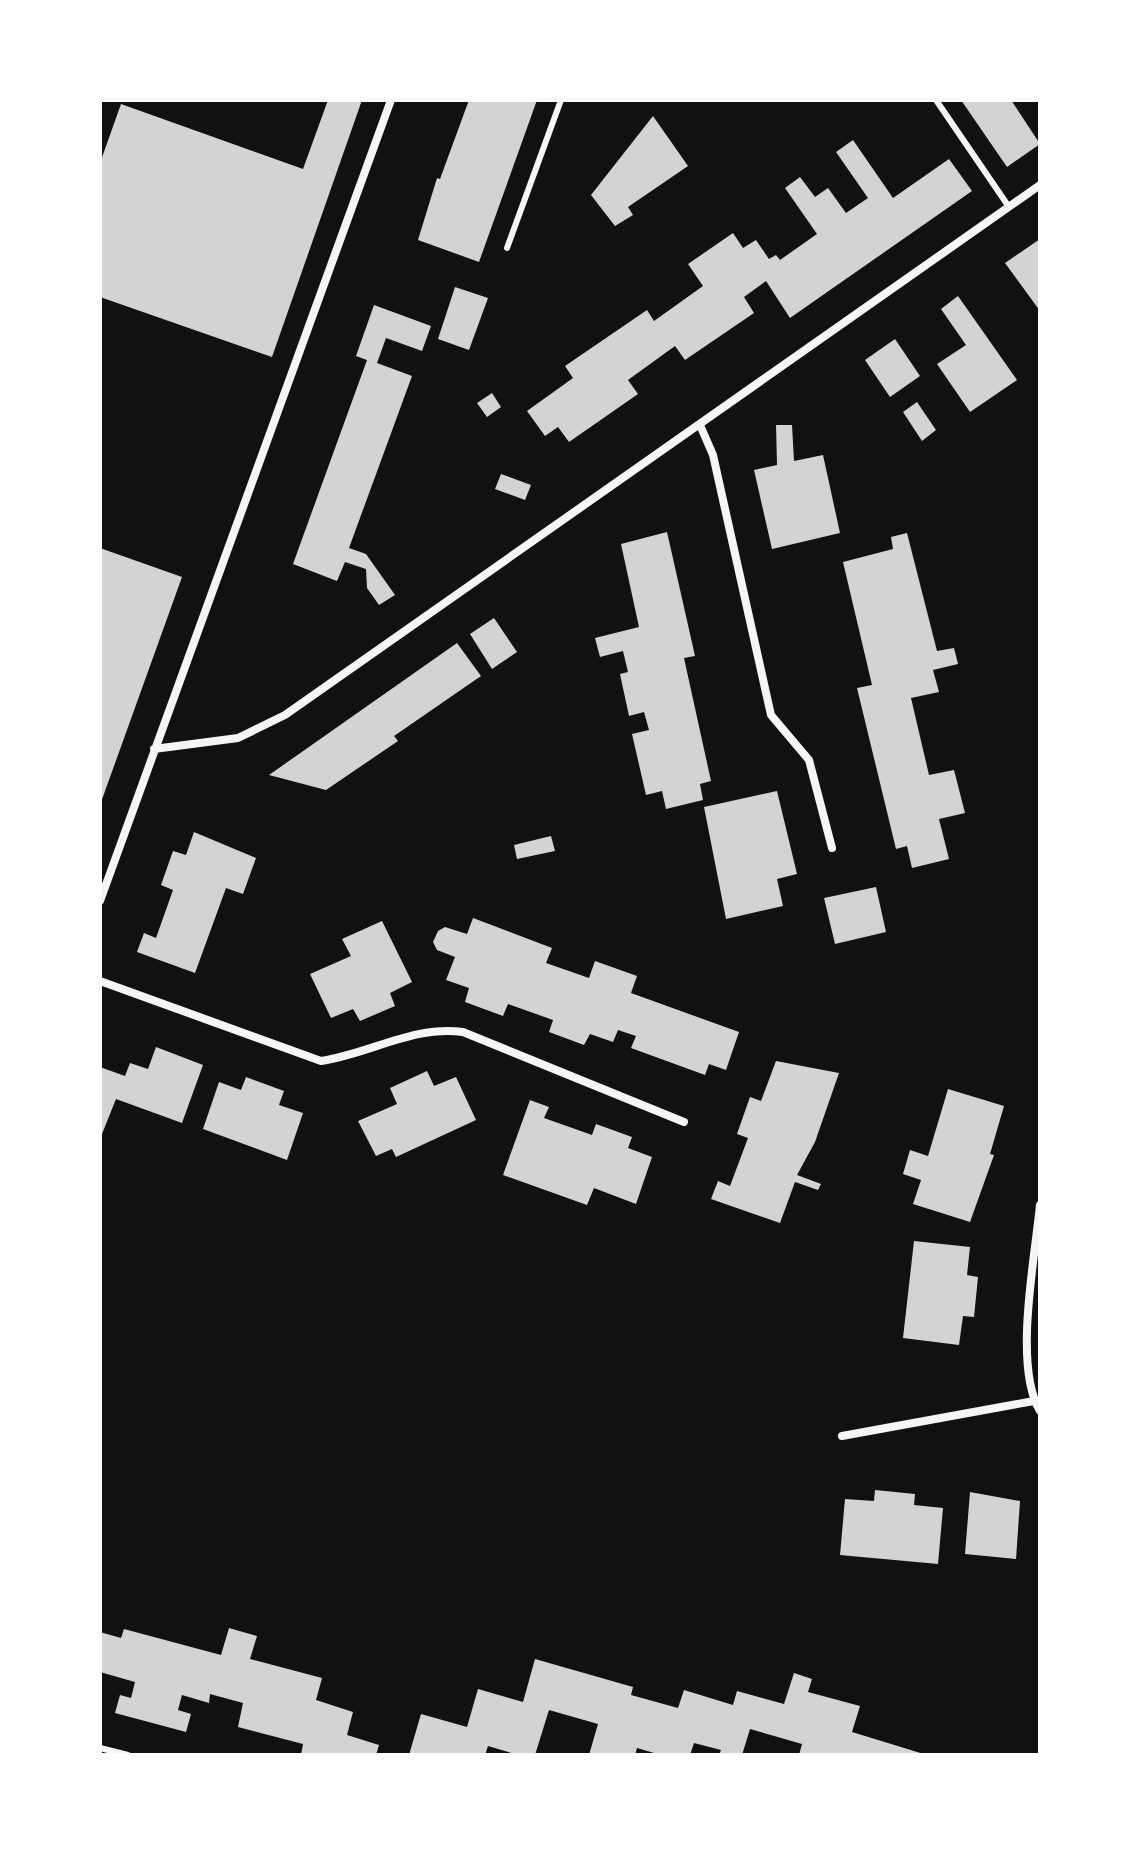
<svg xmlns="http://www.w3.org/2000/svg" width="1140" height="1855" viewBox="0 0 1140 1855" font-family="'Source Serif 4',serif">
<rect width="100%" height="100%" fill="#111"/>
<path fill="#d3d3d3" d="M328,100H362L272,357L100,297V163L121,104L303,169Z
M469,100H537L479,262L418,240L437,178L440,179Z
M961,100H1011L1040,144L1007,167Z
M653,116L688,166L628,207L633,215L615,226L591,195Z
M853,140L893,198L949,159L972,191L790,318L766,281L744,297L754,313L685,360L675,346L628,380L638,394L569,442L558,427L545,436L527,411L573,378L565,366L647,310L654,321L703,286L688,264L733,233L743,248L756,240L769,259L776,255L780,260L817,234L785,188L800,177L815,197L828,188L846,213L868,198L836,152Z
M1040,239V311L1005,263Z
M455,287L488,298L469,350L438,339Z
M958,296L1017,380L970,412L937,364L966,345L941,309Z
M374,305L431,326L422,351L386,338L377,363L412,376L349,548L366,554L395,595L379,605L367,588L366,569L345,562L337,581L293,564L367,360L356,356Z
M895,339L920,376L890,397L865,360Z
M492,393L501,407L487,417L477,403Z
M917,402L936,430L922,441L903,412Z
M776,425H792L794,461L823,455L840,533L772,549L754,470L777,465Z
M501,474L531,485L525,500L495,489Z
M667,532L695,656L684,658L711,781L700,784L703,800L666,809L662,791L646,795L632,734L649,730L644,712L629,716L620,674L628,672L623,651L600,657L595,638L639,627L621,544Z
M907,533L937,651L954,648L958,664L933,670L939,692L911,698L929,775L954,770L965,813L939,819L949,859L912,868L907,846L896,849L857,688L872,685L843,562L893,549L891,537Z
M100,548L182,577L100,805Z
M494,618L517,652L492,669L470,634Z
M457,643L481,676L394,736L398,741L326,790L269,775Z
M777,791L797,874L777,879L783,906L726,919L704,807Z
M194,832L256,858L243,894L226,888L195,973L137,952L144,933L156,938L173,890L161,885L173,851L186,855Z
M551,836L555,851L517,859L514,845Z
M876,887L886,932L835,944L824,898Z
M473,918L552,948L546,963L589,978L595,961L637,976L631,993L739,1032L726,1070L709,1064L705,1075L631,1048L636,1036L618,1030L613,1042L590,1034L584,1045L549,1032L553,1020L508,1004L503,1016L465,1002L469,988L446,980L455,957L437,950L433,942L438,931L445,927L467,934Z
M382,921L412,982L390,993L395,1006L360,1021L353,1009L331,1018L310,974L351,956L342,939Z
M156,1047L203,1065L182,1123L116,1099L100,1139V1067L125,1076L130,1063L148,1069Z
M776,1061L839,1073L815,1142L797,1175L821,1184L818,1190L795,1182L780,1223L711,1199L718,1181L730,1186L748,1138L737,1134L750,1097L761,1101Z
M427,1071L434,1086L456,1077L476,1120L396,1157L392,1149L376,1156L358,1121L397,1104L390,1088Z
M246,1077L284,1091L279,1105L303,1113L287,1160L203,1129L219,1082L241,1090Z
M948,1089L1004,1106L990,1154L994,1155L970,1222L913,1204L921,1180L903,1174L910,1150L928,1156Z
M530,1100L549,1107L544,1118L592,1135L596,1124L632,1137L628,1148L652,1157L636,1204L594,1188L587,1205L503,1175Z
M914,1241L970,1247L967,1275L978,1277L974,1317L963,1316L959,1345L903,1338Z
M875,1490L915,1494L914,1505L943,1508L938,1564L840,1555L845,1499L874,1501Z
M970,1492L1020,1501L1016,1559L965,1554Z
M229,1628L257,1636L250,1659L322,1678L316,1700L353,1712L347,1735L379,1745L376,1755H301L303,1744L238,1727L243,1703L210,1694L209,1703L182,1695L178,1710L191,1714L186,1732L115,1713L120,1695L131,1698L135,1682L100,1672V1632L121,1638L124,1629L221,1655Z
M535,1659L633,1687L631,1695L678,1708L684,1690L733,1705L737,1691L784,1704L794,1673L812,1679L808,1692L860,1706L852,1732L927,1755H799L802,1744L750,1729L742,1755H719L721,1750L694,1743L690,1755H661L637,1748L635,1755H589L598,1724L549,1710L535,1755H518L488,1746L485,1755H409L421,1714L467,1727L478,1689L523,1702Z"/>
<g fill="none" stroke-linecap="round" stroke-linejoin="round">
<path stroke="#f5f5f5" stroke-width="6" d="M936,100L1009,207
M507,248L561,100
M100,1748L128,1755"/>
<path stroke="#f5f5f5" stroke-width="8" d="M700,425L713,455L771,715L809,760L832,848
M154,749L238,738L285,715L1040,185
M100,901L391,100
M100,981L321,1061C369,1054 414,1025 463,1032L684,1122
M1040,1205C1035,1258 1013,1366 1040,1411
M842,1436L1034,1401"/>
</g>
<rect width="1140" height="1855" fill="none" stroke="#ffffff" stroke-width="204"/>
</svg>
